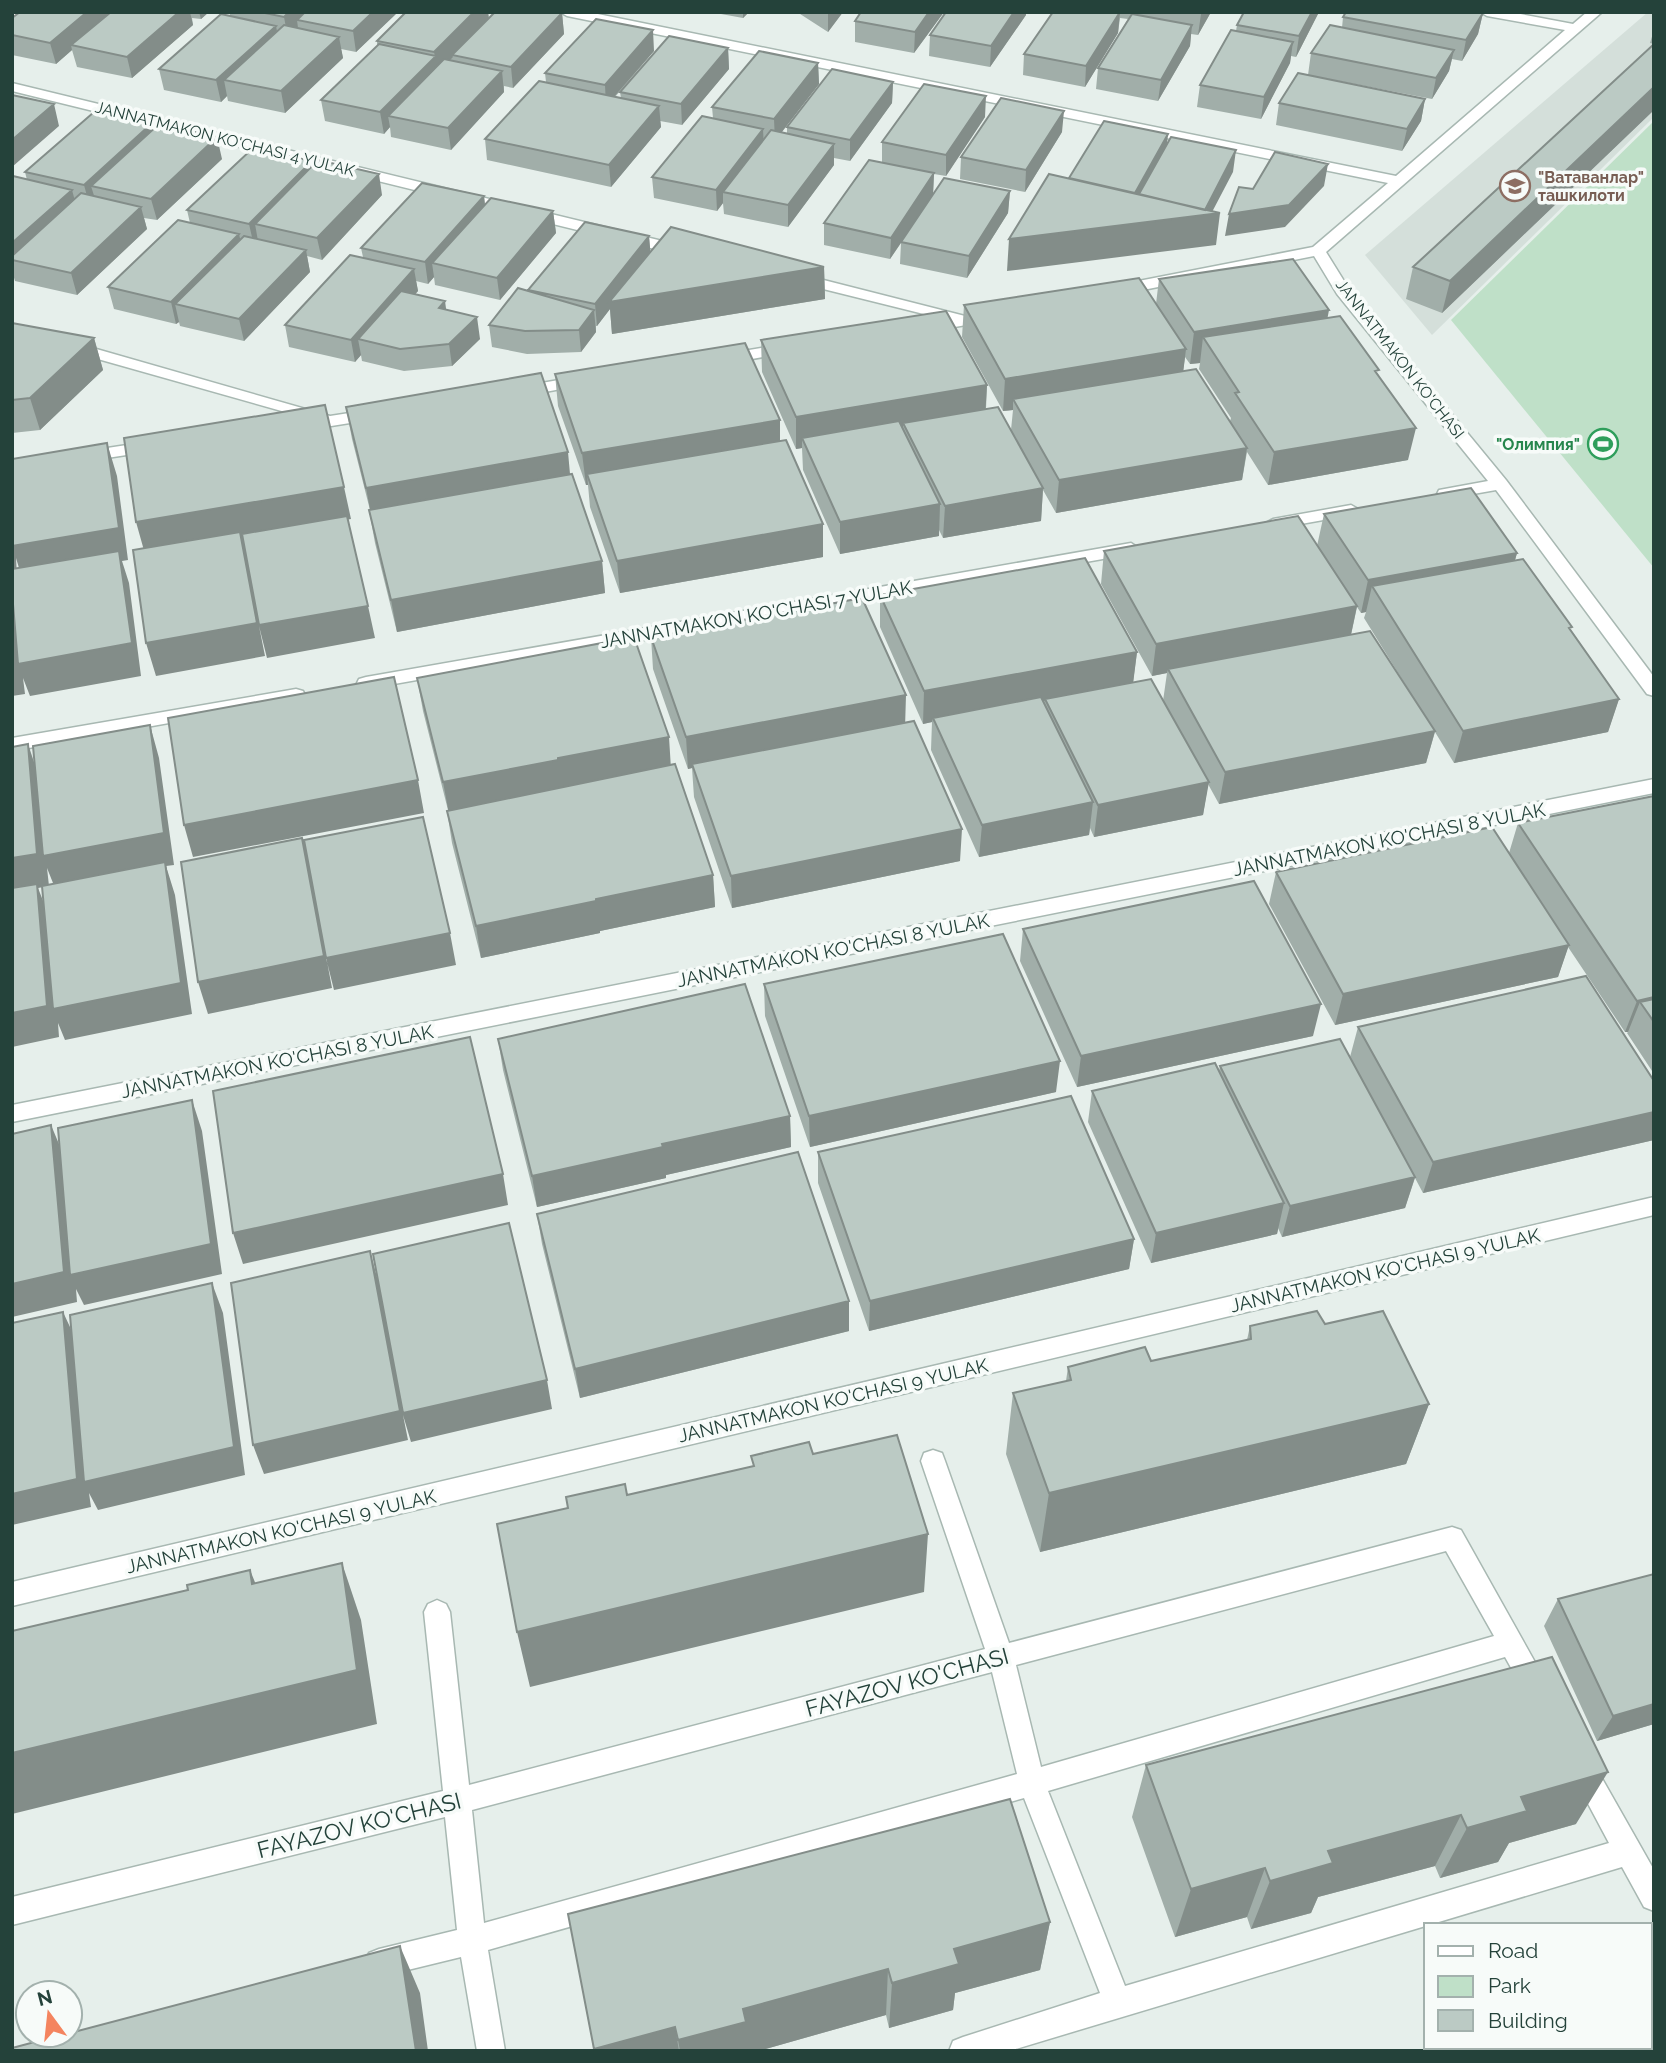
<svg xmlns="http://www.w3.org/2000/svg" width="1666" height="2063" viewBox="0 0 1666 2063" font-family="Raleway,sans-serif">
<rect width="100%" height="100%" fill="#e6efeb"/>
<path fill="#d4dfda" d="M1648,12H1654V117L1432,335L1365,255Z"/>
<path fill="#bfe0c8" d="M1654,121V568L1451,320Z"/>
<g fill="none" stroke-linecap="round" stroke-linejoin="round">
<g stroke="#a8b8b2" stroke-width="3">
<path id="minor" d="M12,12H25L12,20Z
M560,12H588L1396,176L1565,30L1487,16L1480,12H1510L1573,24L1587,12H1602L1326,252L1349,289L1506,480L1654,677V696L1647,694L1496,490L1445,499L1439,498L1437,494L1439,490L1488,481L1337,294L1314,256L1118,295L1110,290L1118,285L1313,247L1388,183L567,16Z
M12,83L683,246L691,251L683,256L12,91Z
M796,273L965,316L990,311L998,316L990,321L925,332L917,327L919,324L944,319L791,281L788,278L791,275Z
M72,342L330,416L375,409L383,414L375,419L300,431L294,429L292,426L294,423L310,419L66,350L64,347L66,344Z
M790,343L796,345L798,348L796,351L725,364L717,359L725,354Z
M582,376L590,381L588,384L518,397L510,392L518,387Z
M153,441L161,446L159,450L81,462L73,457L81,452Z
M1351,505L1360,510L1357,514L1273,529L1264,524L1273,519Z
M1131,543L1140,549L1137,553L366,689L359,687L357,683L359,679L366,677Z
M296,689L303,691L305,695L303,699L12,751V738Z
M1654,779V793L12,1122V1105Z
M1654,1197V1215L12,1606V1582Z
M933,1450L942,1453L945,1461L1009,1643L1452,1527L1461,1530L1550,1689L1546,1698L1537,1701L1528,1698L1505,1657L1048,1791L1125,1986L1609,1843L1569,1768L1573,1759L1582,1755L1591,1759L1654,1870V1911L1644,1907L1622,1867L1009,2051H949L953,2041L963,2037L1100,1993L1024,1798L488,1950L505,2051H477L461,1957L379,1977L369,1973L365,1963L369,1953L379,1949L457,1930L445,1817L12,1925V1897L443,1791L424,1612L428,1604L437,1600L446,1604L450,1612L469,1785L985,1649L921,1461L924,1453ZM1446,1551L1494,1636L1041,1767L1016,1665ZM992,1672L1017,1774L484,1923L472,1810Z
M1437,2047H1465L1466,2051H1438Z"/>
</g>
<use href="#minor" fill="#fff" fill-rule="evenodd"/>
</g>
<path fill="#a1aea9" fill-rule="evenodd" d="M20,12H209L201,19L192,18L193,25L132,78L77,67L72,50L56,64L12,55V18Z
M230,12H398L356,52L341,49L343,58L285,113L228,101L227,96L221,102L164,90L159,69L230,16Z
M488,12L489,19L562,13L564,34L513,88L504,86V92L451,150L391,137L390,127L384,134L325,121L321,100L377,46V41Z
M710,12H749L743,18Z
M797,12H843L828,32Z
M944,12L914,53L855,42V21Z
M1053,12H1211L1198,35L1191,34L1190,46L1158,101L1096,89L1098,68L1128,19L1120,18L1118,33L1085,87L1023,75L1024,54Z
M1319,12L1296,57L1291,56L1290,63L1261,119L1197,107L1200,85L1236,31L1237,25Z
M1483,13L1478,34L1462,61L1452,59L1449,71L1432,99L1308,75L1311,53L1342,28L1343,17Z
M1026,15L990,67L929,56L930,35Z
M1654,30V110L1442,313L1406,299L1413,267L1654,44L1650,43Z
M728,48L729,69L682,125L660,121L661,127L611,187L487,160L485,139L546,82L545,73L654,51L615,97L621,98L620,92Z
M818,63L819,84L781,132L787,134V127L893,82L892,103L850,161L834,158V165L788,227L724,214L723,203L717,211L654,198L652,177L713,118L712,107Z
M1425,99L1421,121L1402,151L1276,125L1279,103Z
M985,117L946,176L934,174L933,194L1010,191L1008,213L967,278L900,264L901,243L890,259L824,245V223L882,163V142Z
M153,130L222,159L157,220L144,218L147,229L77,295L15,281L12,271V177L27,180L25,172Z
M1062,132L1025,192L960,179L961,157Z
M312,161L313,166L382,195L322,260L307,256L310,272L244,341L180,326L179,322L176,324L114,309L108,287L190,223L187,210Z
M484,196L485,204L553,211L556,233L500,300L435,285L434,277L428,284L416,281L418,291L415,294L446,310L480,339L452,366L404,371L362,361L361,355L355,362L289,347L285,325L363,257L361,248Z
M649,236L650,252L824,267L825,299L612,334L610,309L597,326H596V332L581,352L527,354L492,347L489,325L528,291V290Z
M1159,279L1328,318L1378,374L1408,460L1268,485L1247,452L1242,480L1056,513L1043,490L1041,521L943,538L939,530V536L840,554L803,470L802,448L796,449L762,372L761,340L987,385L986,409L1011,430L1013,410L1003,411L962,337L964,305L1156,304ZM1185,357L1190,364L1200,363L1199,369L1231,418L1230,421L1183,371Z
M12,323L94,338L103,370L40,430L12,433Z
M555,374L780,441L823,557L620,593L590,507L588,485H586L558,406Z
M346,407L570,474L602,561L605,593L397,632L375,543L369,510H370L352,439Z
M1324,514L1517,553L1515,560L1571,630L1619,699L1608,732L1454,763L1435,732L1426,763L1219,804L1208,784L1203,815L1094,837L1090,828L1089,835L979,857L931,750L932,722L923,724L880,627V595L1137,652L1133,682L1163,701L1167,673L1152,676L1101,584L1104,551L1317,546ZM1357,607L1361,613L1366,612L1364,618L1413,697L1351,635Z
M651,637L960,861L732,908L694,797L692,768L688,769L653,669Z
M417,678L671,765L713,875L715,907L600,931V933L481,958L452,843L447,811L448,810L423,711Z
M1654,796V1074L1627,1033L1628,1032H1625L1568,947L1558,977L1335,1025L1269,904L1276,872L1509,853L1518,823Z
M1023,929L1313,1036L1077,1087L1020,961Z
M764,984L1056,1092L810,1147L765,1016Z
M1358,1027L1654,1081V1140L1423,1193L1415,1178L1405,1208L1282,1237L1278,1228L1277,1234L1151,1263L1088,1122L1092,1091L1219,1071L1220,1066L1350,1057Z
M498,1039L790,1116L791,1147L666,1175V1178L537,1207L503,1070Z
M818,1152L1134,1239L1129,1269L869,1331L818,1183Z
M537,1214L849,1331L580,1398L542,1244Z
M1325,1324L1429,1404L1406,1464L1040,1552L1006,1454L1013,1393L1066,1381L1068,1367L1151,1361L1247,1340L1250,1326Z
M1558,1599L1654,1724L1597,1741L1544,1626Z
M1146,1765L1576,1824L1509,1843L1498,1862L1440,1878L1435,1866L1318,1897L1311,1913L1251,1929L1247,1917L1175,1937L1132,1817Z
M568,1914L1050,1922L1040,1970L955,1993L953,2010L889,2028L886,2015L758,2051H594Z
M1531,2047H1650L1654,2051H1532Z"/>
<path fill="#838d89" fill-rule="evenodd" d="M87,12H118L71,45L72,50L56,64L50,43Z
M179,12H190L193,25L132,78L127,57Z
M199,12H209L201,19Z
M289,12H316L297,20L298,28L288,38L284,17Z
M373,12H398L356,52L353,31Z
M474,12H488L489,20L452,55L453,57L438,72L388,116L390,127L384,134L380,112L435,57L434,52Z
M743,12H749L743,18Z
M828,12H843L828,32Z
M929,12H944L914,53L915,32Z
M1014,12H1026V15L990,67L991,46Z
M1120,12L1118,33L1085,87L1086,66Z
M1202,12H1211L1198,35L1201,14Z
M1312,12H1319L1296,57L1299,36Z
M562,13L564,34L513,88L511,67Z
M1483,13L1478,34L1462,61L1466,40Z
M1192,25L1190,46L1158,101L1161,80Z
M276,26L280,47L224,80L227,96L221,102L216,80Z
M653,30L654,51L606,106L605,85Z
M339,37L343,58L285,113L281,91Z
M1293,42L1290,63L1261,119L1264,97Z
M728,48L729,69L682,125L681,104Z
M1454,50L1449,71L1432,99L1436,78Z
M818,63L819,84L775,141L774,119Z
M502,71L504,92L451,150L448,128Z
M893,82L892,103L850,161V140Z
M1654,87V110L1442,313L1450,281Z
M986,96L985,117L946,176V155Z
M1425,99L1421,121L1402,151L1407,129Z
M54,104L59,126L12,167V140Z
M659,106L661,127L611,187L609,165Z
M1064,111L1062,132L1025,192L1026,170Z
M151,124L156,146L91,186L96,202L90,207L84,185Z
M763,129L764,150L723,192V203L717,211L716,190Z
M1168,134L1166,155L1141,200L1134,195Z
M217,137L222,159L157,220L151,199Z
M834,144V165L788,227V205Z
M1236,150L1233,172L1211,214L1220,213L1216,245L1007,271L1009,239L1204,213Z
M312,161L316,182L255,224L258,241L254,246L249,224Z
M1328,164L1324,186L1285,227L1225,236L1229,214Z
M934,173L933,195L890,259L891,238Z
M379,174L382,195L322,260L317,238Z
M72,190L78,212L12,260V243Z
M1010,191L1008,213L967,278L969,256Z
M484,196L486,218L432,263L434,277L428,284L425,262Z
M141,207L147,229L77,295L71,273Z
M553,211L556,233L500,300L497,278Z
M239,234L244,256L175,304L179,322L176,324L171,302Z
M649,236L651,258L824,267L825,299L612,334L610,309L597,326L595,304Z
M306,250L310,272L244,341L239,319Z
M414,269L418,291L372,343L358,339L361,355L355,362L351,340Z
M445,301L448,323L439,308Z
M594,310L596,332L581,352L579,330Z
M1329,310L1323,342L1203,337L1200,363L1190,364L1194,332Z
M477,317L480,339L452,366L449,344Z
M94,338L103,370L40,430L30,398Z
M1186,349L1182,382L1013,399V410L1003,411L1005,379Z
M987,385L985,418L903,423V431L802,438V448L796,449V417Z
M780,420V452L587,474L588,485H586L582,453Z
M1416,428L1408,460L1268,485L1274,452Z
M107,443L117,476L128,560L122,561L129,583L141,676L30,696L23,678L25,694L12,696V589L22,578L16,558L17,576L12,577V520Z
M1247,448L1242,480L1056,513L1059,480Z
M568,452L571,485L372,520L366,488Z
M344,487L351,519L241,538L248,565L368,606L375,638L267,658L259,626L265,656L156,676L146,643L145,554L136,522Z
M1043,488L1041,521L943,538L945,506Z
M940,504L939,536L840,554V522Z
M823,524V557L620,593L617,561Z
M1517,553L1508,585L1372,586L1366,612L1361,613L1368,580Z
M602,561L605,593L397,632L391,600Z
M1357,606L1350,639L1168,669L1167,673L1152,676L1156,644Z
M1137,652L1133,684L934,722L933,718L932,722L923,724L924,691Z
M906,695L905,728L692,764V768L688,769L686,737Z
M1619,699L1608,732L1454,763L1463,731Z
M150,725L159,758L174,865L166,866L175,895L192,1014L65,1040L58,1023L59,1037L12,1047V858L28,744L39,777ZM47,868L55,888L49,916L38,888L49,886Z
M1435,731L1426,763L1219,804L1225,772Z
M669,737L671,769L449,814L443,782L558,758Z
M418,780L424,813L193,857L184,825Z
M1209,782L1203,815L1094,837L1098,805Z
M1093,802L1089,835L979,857L982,825Z
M962,829L960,861L732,908L731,876Z
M302,838L310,871L332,988L208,1014L198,982Z
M713,875L715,907L600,931V933L481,958L476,926L596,899Z
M450,933L456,965L334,990L326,958Z
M1569,945L1558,977L1335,1025L1343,994Z
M1654,997V1022L1640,1002L1628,1032H1625L1637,1001Z
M1321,1004L1313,1036L1077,1087L1081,1056Z
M1060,1061L1056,1092L810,1147L809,1116Z
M192,1100L202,1131L222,1274L84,1305L76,1289L77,1302L12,1317V1284L51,1125L64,1156Z
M1654,1112V1140L1423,1193L1433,1162Z
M790,1116L791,1147L666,1175V1178L537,1207L532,1176L662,1144Z
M503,1174L508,1205L243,1264L233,1233Z
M1415,1177L1405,1208L1282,1237L1290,1206Z
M1284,1203L1277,1234L1151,1263L1156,1233Z
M1134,1239L1129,1269L869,1331L870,1301Z
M370,1251L378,1281L547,1380L552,1409L411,1442L403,1415L408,1440L264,1474L253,1445Z
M212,1283L223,1313L245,1475L98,1510L89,1493L91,1507L12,1525V1494L63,1312L77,1342Z
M849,1301V1331L580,1398L575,1369Z
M1429,1404L1406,1464L1040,1552L1049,1493Z
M928,1534L924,1592L530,1687L517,1632Z
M342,1563L361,1620L377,1724L12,1814V1753Z
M250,1570L273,1627L252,1584Z
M1654,1704V1724L1597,1741L1613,1716Z
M1608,1772L1576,1824L1509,1843L1498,1862L1440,1878L1467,1828L1521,1797Z
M1461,1815L1435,1866L1318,1897L1311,1913L1251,1929L1270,1881L1328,1851Z
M1265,1868L1247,1917L1175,1937L1191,1889Z
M1050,1922L1040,1970L955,1993L953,2010L889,2028L892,1983L954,1949Z
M400,1946L420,1993L428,2051H416Z
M888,1969L886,2015L758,2051H680L678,2040L743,2009Z
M675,2027L679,2051H594V2049Z"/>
<path fill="#bbcac4" stroke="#838d89" stroke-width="2" d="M20,12H87L50,43L12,35V18Z
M111,12H179L127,57L71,45Z
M260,12H289L284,17Z
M305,12H373L353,31L297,20Z
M406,12H474L434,52L377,41Z
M495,12H556L562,13L511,67L452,55Z
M861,12H929L915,32L855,21Z
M946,12H1014L991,46L930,35Z
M1053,12H1120L1086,66L1024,54Z
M1244,12H1312L1299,36L1237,25Z
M1346,12H1480L1483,13L1466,40L1343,17Z
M221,14L276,26L216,80L159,69Z
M1132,14L1192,25L1161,80L1098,68Z
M596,19L653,30L605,85L545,73Z
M284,25L339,37L281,91L224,80Z
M1330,25L1454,50L1436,78L1311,53Z
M1231,30L1293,42L1264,97L1200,85Z
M669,36L728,48L681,104L620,92Z
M379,44L436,56L380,112L321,100Z
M1654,44V87L1450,281L1413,267Z
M759,51L818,63L774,119L712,107Z
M444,59L502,71L448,128L388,116Z
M832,69L893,82L850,140L787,127Z
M1298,73L1425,99L1407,129L1279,103Z
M539,81L659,106L609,165L485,139Z
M924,84L986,96L946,155L882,142Z
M12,95L54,104L12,140Z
M1001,98L1064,111L1026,170L961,157Z
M94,112L151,124L84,185L25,172Z
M702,116L763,129L716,190L652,177Z
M1104,121L1168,134L1135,193L1069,178Z
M159,124L217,137L151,199L91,186Z
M771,130L834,144L788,205L723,192Z
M1171,137L1236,150L1205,210L1139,194Z
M253,148L312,161L249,224L187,210Z
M1275,152L1328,164L1289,205L1229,214L1239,187L1253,189Z
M318,160L379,174L317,238L255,224Z
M869,160L934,173L891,238L824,223Z
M1049,174L1220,213L1009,239Z
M13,176L72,190L12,243V177Z
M944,178L1010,191L969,256L901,242Z
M422,183L484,196L425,262L361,248Z
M81,193L141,207L71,273L12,260V256Z
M491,198L553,211L497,278L432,263Z
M178,220L239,234L171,302L108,287Z
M585,222L649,236L595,304L528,290Z
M671,227L824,267L609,302Z
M244,236L306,250L239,319L175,304Z
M350,255L414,269L351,340L285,325Z
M1293,259L1329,310L1194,332L1159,279Z
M1139,278L1186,349L1005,379L964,305Z
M518,288L594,310L579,330L525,331L489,325Z
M401,291L445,301L439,308L477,317L449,344L400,349L358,339Z
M946,311L987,385L796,417L761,340Z
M1340,316L1379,370L1375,371L1416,428L1274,452L1235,393L1239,392L1203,337Z
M12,323L94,338L30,398L12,400Z
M745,343L780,420L582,453L555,374Z
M1196,369L1247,448L1059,480L1013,399Z
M541,373L568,452L366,488L346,407Z
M325,405L344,487L136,522L124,438Z
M998,407L1043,488L945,506L903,423Z
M899,421L940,504L840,522L802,438Z
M786,440L823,524L617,561L587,474Z
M107,443L119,528L12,546V459Z
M572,474L602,561L391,600L369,510Z
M1471,488L1517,553L1368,580L1324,514Z
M347,516L368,606L259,625L242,534Z
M1298,516L1357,606L1156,644L1104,551Z
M240,532L257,623L146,643L133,550Z
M119,551L132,643L18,664L12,592V569Z
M1085,558L1137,652L924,691L880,595Z
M1523,559L1572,627L1569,628L1619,699L1463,731L1372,586Z
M862,598L906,695L686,737L651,637Z
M1370,631L1435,731L1225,772L1168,669Z
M634,637L669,737L558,758V760L443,782L417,678Z
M394,677L418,780L184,825L168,718Z
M1151,679L1209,782L1098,805L1045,699Z
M1041,697L1093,802L982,825L933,718Z
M914,721L962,829L731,876L692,764Z
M150,725L164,833L43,856L33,746Z
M28,744L37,854L12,858V747Z
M675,764L713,875L596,899V901L476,926L447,811Z
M1654,796V997L1637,1001L1518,823Z
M423,817L450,933L326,958L304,840Z
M1492,827L1569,945L1343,994L1276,872Z
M302,838L324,956L198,982L181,862Z
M165,862L181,983L53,1009L42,886Z
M1254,881L1321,1004L1081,1056L1023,929Z
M37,884L47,1006L12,1013V888Z
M1003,934L1060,1061L809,1116L764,984Z
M1586,976L1654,1081V1112L1433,1162L1358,1027Z
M745,984L790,1116L662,1144L663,1147L532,1176L498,1039Z
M1654,999V1022L1640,1002Z
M470,1037L503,1174L233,1233L213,1091Z
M1340,1039L1415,1177L1290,1206L1220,1066Z
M1215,1063L1284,1203L1156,1233L1092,1091Z
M1071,1096L1134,1239L870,1301L818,1152Z
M192,1100L211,1244L70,1275L58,1128Z
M51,1125L64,1272L12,1284V1134Z
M798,1152L849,1301L575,1369L537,1214Z
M509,1223L547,1380L403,1413L373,1254Z
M370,1251L400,1411L253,1445L231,1283Z
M212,1283L234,1447L84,1482L70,1315Z
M1317,1311L1325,1324L1383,1311L1429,1404L1049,1493L1013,1393L1071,1380L1068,1367L1145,1347L1151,1361L1251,1339L1250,1326Z
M63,1312L77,1479L12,1494V1323Z
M897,1435L928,1534L517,1632L497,1524L568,1508L566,1497L625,1484L627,1495L754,1466L751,1456L809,1442L813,1454Z
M342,1563L357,1670L12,1753V1631L188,1590L187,1585L250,1570L252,1584Z
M1654,1574V1704L1613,1716L1558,1599Z
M1552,1657L1608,1772L1521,1797L1527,1811L1467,1828L1461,1815L1328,1851L1333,1863L1270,1881L1265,1868L1191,1889L1146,1765Z
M1010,1799L1050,1922L954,1949L959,1964L892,1983L888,1969L743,2009L746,2022L678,2040L675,2027L594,2049L568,1914Z
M400,1946L416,2051H12V2048L61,2035H70V2033Z
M1650,1970L1654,1978V2051H1549L1547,2047H1650Z"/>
<defs>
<g id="school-ring" transform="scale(1.575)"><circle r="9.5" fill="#f7fbf9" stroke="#8d6e63" stroke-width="1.5"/><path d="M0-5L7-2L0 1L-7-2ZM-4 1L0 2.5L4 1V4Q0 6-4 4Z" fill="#8d6e63"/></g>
<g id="stadium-ring" transform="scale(1.575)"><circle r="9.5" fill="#f7fbf9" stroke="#2e9e5b" stroke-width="1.5"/><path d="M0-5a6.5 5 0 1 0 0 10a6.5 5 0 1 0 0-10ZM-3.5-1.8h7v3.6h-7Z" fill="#2e9e5b"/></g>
</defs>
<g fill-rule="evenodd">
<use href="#school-ring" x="1515" y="186"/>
<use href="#stadium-ring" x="1603" y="444"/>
</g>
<g text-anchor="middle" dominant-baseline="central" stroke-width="7" stroke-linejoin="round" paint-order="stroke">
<g font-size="16" fill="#24423a" stroke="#f7fbf9">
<text transform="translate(225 139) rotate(14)">JANNATMAKON KO'CHASI 4 YULAK</text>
<text transform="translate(1400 359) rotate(52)">JANNATMAKON KO'CHASI</text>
</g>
<g font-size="16" font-weight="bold" fill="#785e54" stroke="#f7fbf9" text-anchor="start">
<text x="1538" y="177">"Ватаванлар"<tspan x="1538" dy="18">ташкилоти</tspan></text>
</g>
<g font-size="16" font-weight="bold" fill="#27864d" stroke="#f7fbf9" text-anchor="end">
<text x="1580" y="444">"Олимпия"</text>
</g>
<g font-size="19" fill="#24423a" stroke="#f7fbf9">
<text transform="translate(756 614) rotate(-10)">JANNATMAKON KO'CHASI 7 YULAK</text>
<text transform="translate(1389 839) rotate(-11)">JANNATMAKON KO'CHASI 8 YULAK</text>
<text transform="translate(833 950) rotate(-11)">JANNATMAKON KO'CHASI 8 YULAK</text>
<text transform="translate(277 1061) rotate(-11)">JANNATMAKON KO'CHASI 8 YULAK</text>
<text transform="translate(1385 1270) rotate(-13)">JANNATMAKON KO'CHASI 9 YULAK</text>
<text transform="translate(833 1400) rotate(-13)">JANNATMAKON KO'CHASI 9 YULAK</text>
<text transform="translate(281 1531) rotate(-13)">JANNATMAKON KO'CHASI 9 YULAK</text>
</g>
<g font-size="23" fill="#24423a" stroke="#f7fbf9">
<text transform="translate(907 1682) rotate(-15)">FAYAZOV KO'CHASI</text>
<text transform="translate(359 1825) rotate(-14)">FAYAZOV KO'CHASI</text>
</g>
</g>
<rect width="1666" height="2063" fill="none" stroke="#24423a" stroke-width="28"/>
<rect x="1424" y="1923" width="228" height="126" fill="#f7fbf9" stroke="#a3b1ad" stroke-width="2"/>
<rect x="1438" y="1946" width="35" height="10" fill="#ffffff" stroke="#a3b1ad" stroke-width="2"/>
<text x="1488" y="1958" font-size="21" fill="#24423a">Road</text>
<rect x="1438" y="1976" width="35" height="21" fill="#bfe0c8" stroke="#a3b1ad" stroke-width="2"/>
<text x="1488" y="1993" font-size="21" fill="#24423a">Park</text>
<rect x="1438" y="2010" width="35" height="21" fill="#bbcac4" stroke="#a3b1ad" stroke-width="2"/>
<text x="1488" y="2028" font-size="21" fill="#24423a">Building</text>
<g transform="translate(49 2014) rotate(345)"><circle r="33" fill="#f7fbf9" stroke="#a3b1ad" stroke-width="2"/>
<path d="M0-5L12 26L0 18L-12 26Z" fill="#f4845f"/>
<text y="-10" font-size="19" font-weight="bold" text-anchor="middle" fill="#24423a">N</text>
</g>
</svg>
